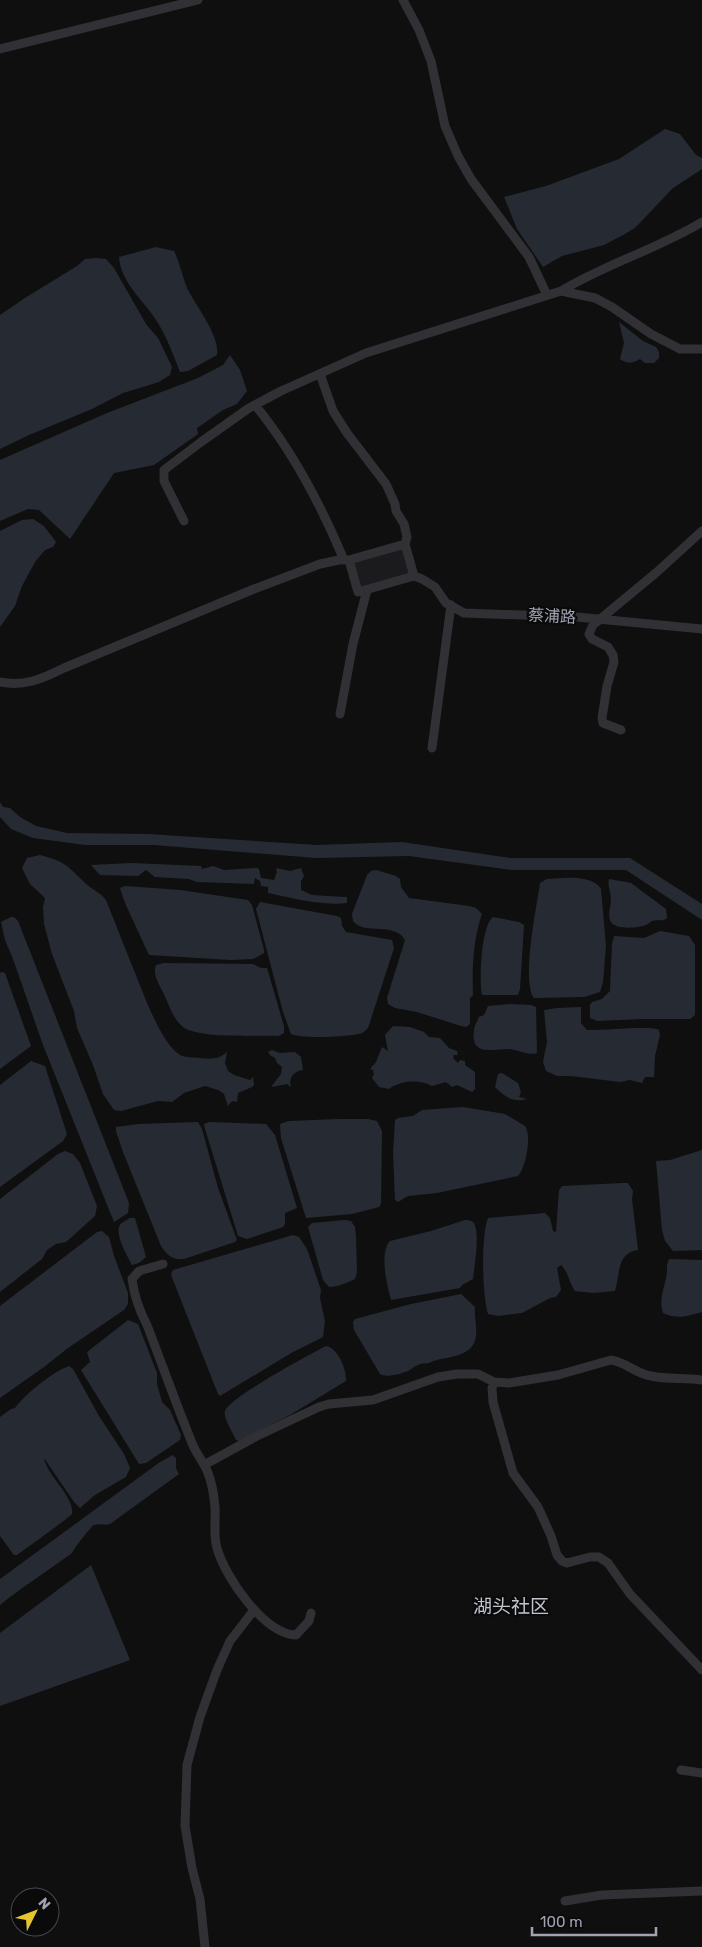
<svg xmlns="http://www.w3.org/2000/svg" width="702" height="1947" viewBox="0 0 702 1947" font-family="Rubik,'Noto Sans SC',sans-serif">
<rect width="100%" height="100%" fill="#0f0f10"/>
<path fill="#1b1b1d" d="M405,544L414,576L358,592L349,560Z"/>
<path fill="#262b33" d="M665,129L680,134L696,155L702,158V169L673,188L635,228L623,235L604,245L562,256L543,267L517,229L504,197L546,186L619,159Z
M156,247L174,251C180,263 182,276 187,288C196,306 220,336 217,355L188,371L180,372C174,356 167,338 158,323C145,301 121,284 119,257Z
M96,258L106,259L114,268L146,324L158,338L172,367L170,375L159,382L123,393L92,409L29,435L0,449V315L25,298L77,266L85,259Z
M619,322L643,341L656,347L659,352V358L654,363H645L640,359C631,364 628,364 620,359L624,343Z
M230,355L240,370L247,391L237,404L223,410L197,428L198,434L154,465L114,473L70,539L39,510L28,509L0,521V460L107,413L198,378L223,365Z
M33,519L44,526L56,542L53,547L45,550L35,562L22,586L15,606L0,627V531L22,520Z
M0,802L3,807L10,808L20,817L36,826L67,833L148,834L317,845L402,842L510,858H630L702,904V920L626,870H512L409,856L316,858L154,845H85L33,838L11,829L0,817Z
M40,855C65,862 66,864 84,882C91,889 100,892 106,900C115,923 124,945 133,968C142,989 160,1043 180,1055C186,1058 193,1057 199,1058C211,1059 218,1060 227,1052L225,1063L228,1071L234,1075L250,1080L253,1077L254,1085L252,1087L238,1093L237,1102L232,1101L228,1106L224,1094L218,1090L205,1086L184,1093L172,1102L158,1101L121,1111L114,1110L103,1094L93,1065L77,1028L74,1011L52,954L44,924L43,907L45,898L30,884L22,868L27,858Z
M131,863L201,866L202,869L213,866L224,870L257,868L259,869L261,878L274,880L277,872L276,868L290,871L301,868L304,876L301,881V890L312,895L344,897H347V903C321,906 293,898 268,893V887L261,886L260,881L255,878L254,884L197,882L189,879L155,877L146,870L138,876L100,875L91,865Z
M376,870L396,876L400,879L401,887L409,898L469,906L476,908L482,914C473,939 472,969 473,995L470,998V1024L466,1027L461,1026L417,1012L395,1008L388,1004L387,998L405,940C394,921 365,936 353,921L352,914L367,875L371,871Z
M547,879C563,878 592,874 601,889L606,946L603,982L600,992L584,997L534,998C521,982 537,905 540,883Z
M609,879L631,883L666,909L667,918C662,922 658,919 652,921C650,922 648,924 646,925C638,928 616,930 611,922C607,916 611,906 611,899C611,892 607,885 609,879Z
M125,886L180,890L248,900L252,905L264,950V953L253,959L231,960L149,955L125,903L120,888Z
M260,902L337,916L341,918L342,926L346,932L392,940L394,948L368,1028C365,1031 365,1031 362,1033C352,1037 300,1039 291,1034L283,1012L256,909Z
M11,917H14L18,921L129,1203L128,1213L114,1222L43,1045L13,959L5,940L1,922Z
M493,917L519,922L524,925L520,989L518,995H482C479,981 481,926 493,917Z
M660,931L689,936L695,945V1015L690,1019H641L597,1021L590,1018V1005L592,1002L602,999L610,991L612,944L614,936L644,938Z
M164,963L253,964L261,968H267L284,1026V1033L278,1036C256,1035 200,1039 183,1027C173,1019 169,1005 164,994C160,986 152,974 156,965Z
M2,972L5,973L31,1046L0,1069V973Z
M510,1004L531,1005L536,1007L537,1053C529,1056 519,1050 510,1049C495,1048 470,1058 474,1031C474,1026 477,1022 479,1017L484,1015L488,1006Z
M581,1007V1023L587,1030C602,1031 650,1025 659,1030L660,1035L655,1056L654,1077H645L642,1083L630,1080L620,1082L571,1076H557L546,1071L543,1062L547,1042L544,1010L557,1008Z
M393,1026L410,1027L424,1032L429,1037L440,1038L449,1048L457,1051L458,1055H454L453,1058L458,1063L460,1060L465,1061V1065L475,1072V1089L472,1092L457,1085L452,1087L446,1082L432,1086C421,1079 400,1080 389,1089L379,1087L372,1078L374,1074L373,1070L370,1069L376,1062L382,1047L388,1051L385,1035Z
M272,1050L280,1053L295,1052L301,1057L303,1070C294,1071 288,1078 291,1087L287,1084L271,1087L281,1074L282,1067L277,1063L275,1058L270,1055L268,1052Z
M31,1061L45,1066L67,1134L63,1141L0,1187V1085Z
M502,1073L518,1083L521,1092L519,1097L527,1099C513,1103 505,1097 495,1087L498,1074Z
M463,1107L505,1114L525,1126C532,1135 526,1168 518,1176L437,1193L408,1196L398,1202L395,1200L393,1153L395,1120L398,1118L413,1116L422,1110Z
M338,1119H368L377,1121L382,1131L381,1204L379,1207L352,1214L306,1218L281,1138L280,1124L289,1121Z
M198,1122L202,1129L218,1188L237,1240L235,1242L184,1259C172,1260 168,1256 161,1246L123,1152L116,1131V1127L139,1124Z
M209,1122L266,1124L275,1135L297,1208L285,1213V1224L283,1227L247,1239L238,1236L205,1129L204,1124Z
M702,1150V1250L673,1251L665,1241L662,1230L656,1161L670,1160Z
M65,1151L73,1154L80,1163L97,1206L95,1216L66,1242L56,1244L47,1250L42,1259L0,1292V1199L58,1154Z
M622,1183H628L633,1191L632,1199L638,1250C616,1253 620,1276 615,1291L593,1293L575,1291C569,1283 568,1271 561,1265L557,1268L561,1290L556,1297L550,1298L522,1313L498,1316L488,1314C482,1295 481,1235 488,1218L545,1213L550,1218L553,1231L556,1232L559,1190L562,1186Z
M130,1218H135L146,1257L139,1263L132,1265C128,1257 114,1234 120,1225C122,1222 127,1220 130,1218Z
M345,1220L351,1221L355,1227L356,1236L357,1272L355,1279C347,1283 337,1287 329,1287L323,1280L308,1227L312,1223Z
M465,1220C468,1220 470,1220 473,1222C481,1230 474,1268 473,1279L462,1285L460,1288L391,1300C387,1285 379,1253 390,1241L431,1231Z
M102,1231L109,1237L114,1256L128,1293V1304L124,1310L68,1348L44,1367L0,1398V1306L97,1232Z
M293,1235L299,1237L307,1249L321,1290L320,1298L325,1321L323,1337L293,1352L220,1396L218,1394L173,1280L171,1274L173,1270Z
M669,1259L702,1260V1312C686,1316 679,1320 663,1313C658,1297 666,1286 667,1271C667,1266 667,1264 669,1259Z
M461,1294L475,1307C474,1316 477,1326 476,1335C474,1357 450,1356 433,1361C427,1365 423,1362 418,1365C414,1366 411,1370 408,1371C400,1374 387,1378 380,1374L354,1330L353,1322L355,1319L411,1304Z
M128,1320L138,1324L157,1373V1384L162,1402L170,1410L181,1435L180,1440L146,1463L139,1464L81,1370L90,1362L87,1352Z
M326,1346C338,1348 347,1370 346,1381L290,1415L239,1441L236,1440C233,1433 223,1418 225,1411C229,1398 310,1354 326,1346Z
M69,1366L73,1369L99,1416L124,1454L130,1468L126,1477L95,1495L80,1508L74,1502L44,1458C47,1476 75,1497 72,1514C54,1529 36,1541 17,1555H14L0,1536V1417L11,1409L15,1408C24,1395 54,1371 69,1366Z
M173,1455L176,1458V1468L179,1474L110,1524C105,1526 100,1523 94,1525C92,1525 73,1550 72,1553C48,1571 23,1586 0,1605V1579L160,1462Z
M91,1565L130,1660L0,1706V1633Z"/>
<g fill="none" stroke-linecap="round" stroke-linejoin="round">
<path stroke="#303035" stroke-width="9" d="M403,0L419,30L431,61L445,126L458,156L471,179L529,257L547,295
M0,49L198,0
M561,291L595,298L612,307L651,334L680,349H702
M320,374L333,411L347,433L386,484L395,504L396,511L404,524L407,537L405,544L414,576L358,592L349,560L405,544
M255,405C293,451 321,505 344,560
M184,521L164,481V470L201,442L249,408L281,391L366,353L561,291C606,264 657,249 702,222
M414,576L422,579L435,587L446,603L464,613L577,617L702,629
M0,682C24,687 42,679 64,668L254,589L320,564L339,560H349
M340,714L353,644L367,590
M621,730L603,723L602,718L607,686L614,662L613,655L608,647L592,639L589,634L593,625L657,572L702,531
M432,748L451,605
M163,1264L139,1271L132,1279C134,1295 139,1310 147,1325C162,1364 176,1404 192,1443C196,1454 204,1462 208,1473C212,1483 214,1496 215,1507C216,1520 213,1535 217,1548C225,1577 264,1634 296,1635L309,1621L311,1613
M494,1382L492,1388L493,1402L513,1473L538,1507L551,1536L557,1555L562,1561L567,1563L590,1557H599L608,1563L630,1594L702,1670
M204,1465L257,1436L319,1407L329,1404L373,1400L438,1377L457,1374H478L494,1382L509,1383L558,1375L611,1360C626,1362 636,1374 651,1376C668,1380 685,1377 702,1380
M681,1770L702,1773
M565,1901L602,1895L702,1891
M205,1947L200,1899L192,1868L185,1826L187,1765L200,1717L217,1670L230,1641L254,1610"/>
</g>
<g text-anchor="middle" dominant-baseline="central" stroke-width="4.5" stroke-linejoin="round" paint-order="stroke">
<g font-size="16" fill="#a1a3b1" stroke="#0a0a0b">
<text transform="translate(552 616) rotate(3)">蔡浦路</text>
</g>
<g font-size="19" fill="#c1c3cd" stroke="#0a0a0b">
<text x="511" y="1606">湖头社区</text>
</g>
</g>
<g transform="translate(35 1912) rotate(48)"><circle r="24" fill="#0a0a0b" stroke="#46474d"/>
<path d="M0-4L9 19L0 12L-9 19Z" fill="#e7c530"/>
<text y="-8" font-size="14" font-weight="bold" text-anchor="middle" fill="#a1a3b1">N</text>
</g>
<path d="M532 1927v8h124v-8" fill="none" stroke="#a1a3b1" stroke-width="2.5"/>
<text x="540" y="1927" font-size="15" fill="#a1a3b1" stroke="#0a0a0b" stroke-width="4" paint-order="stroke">100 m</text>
</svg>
